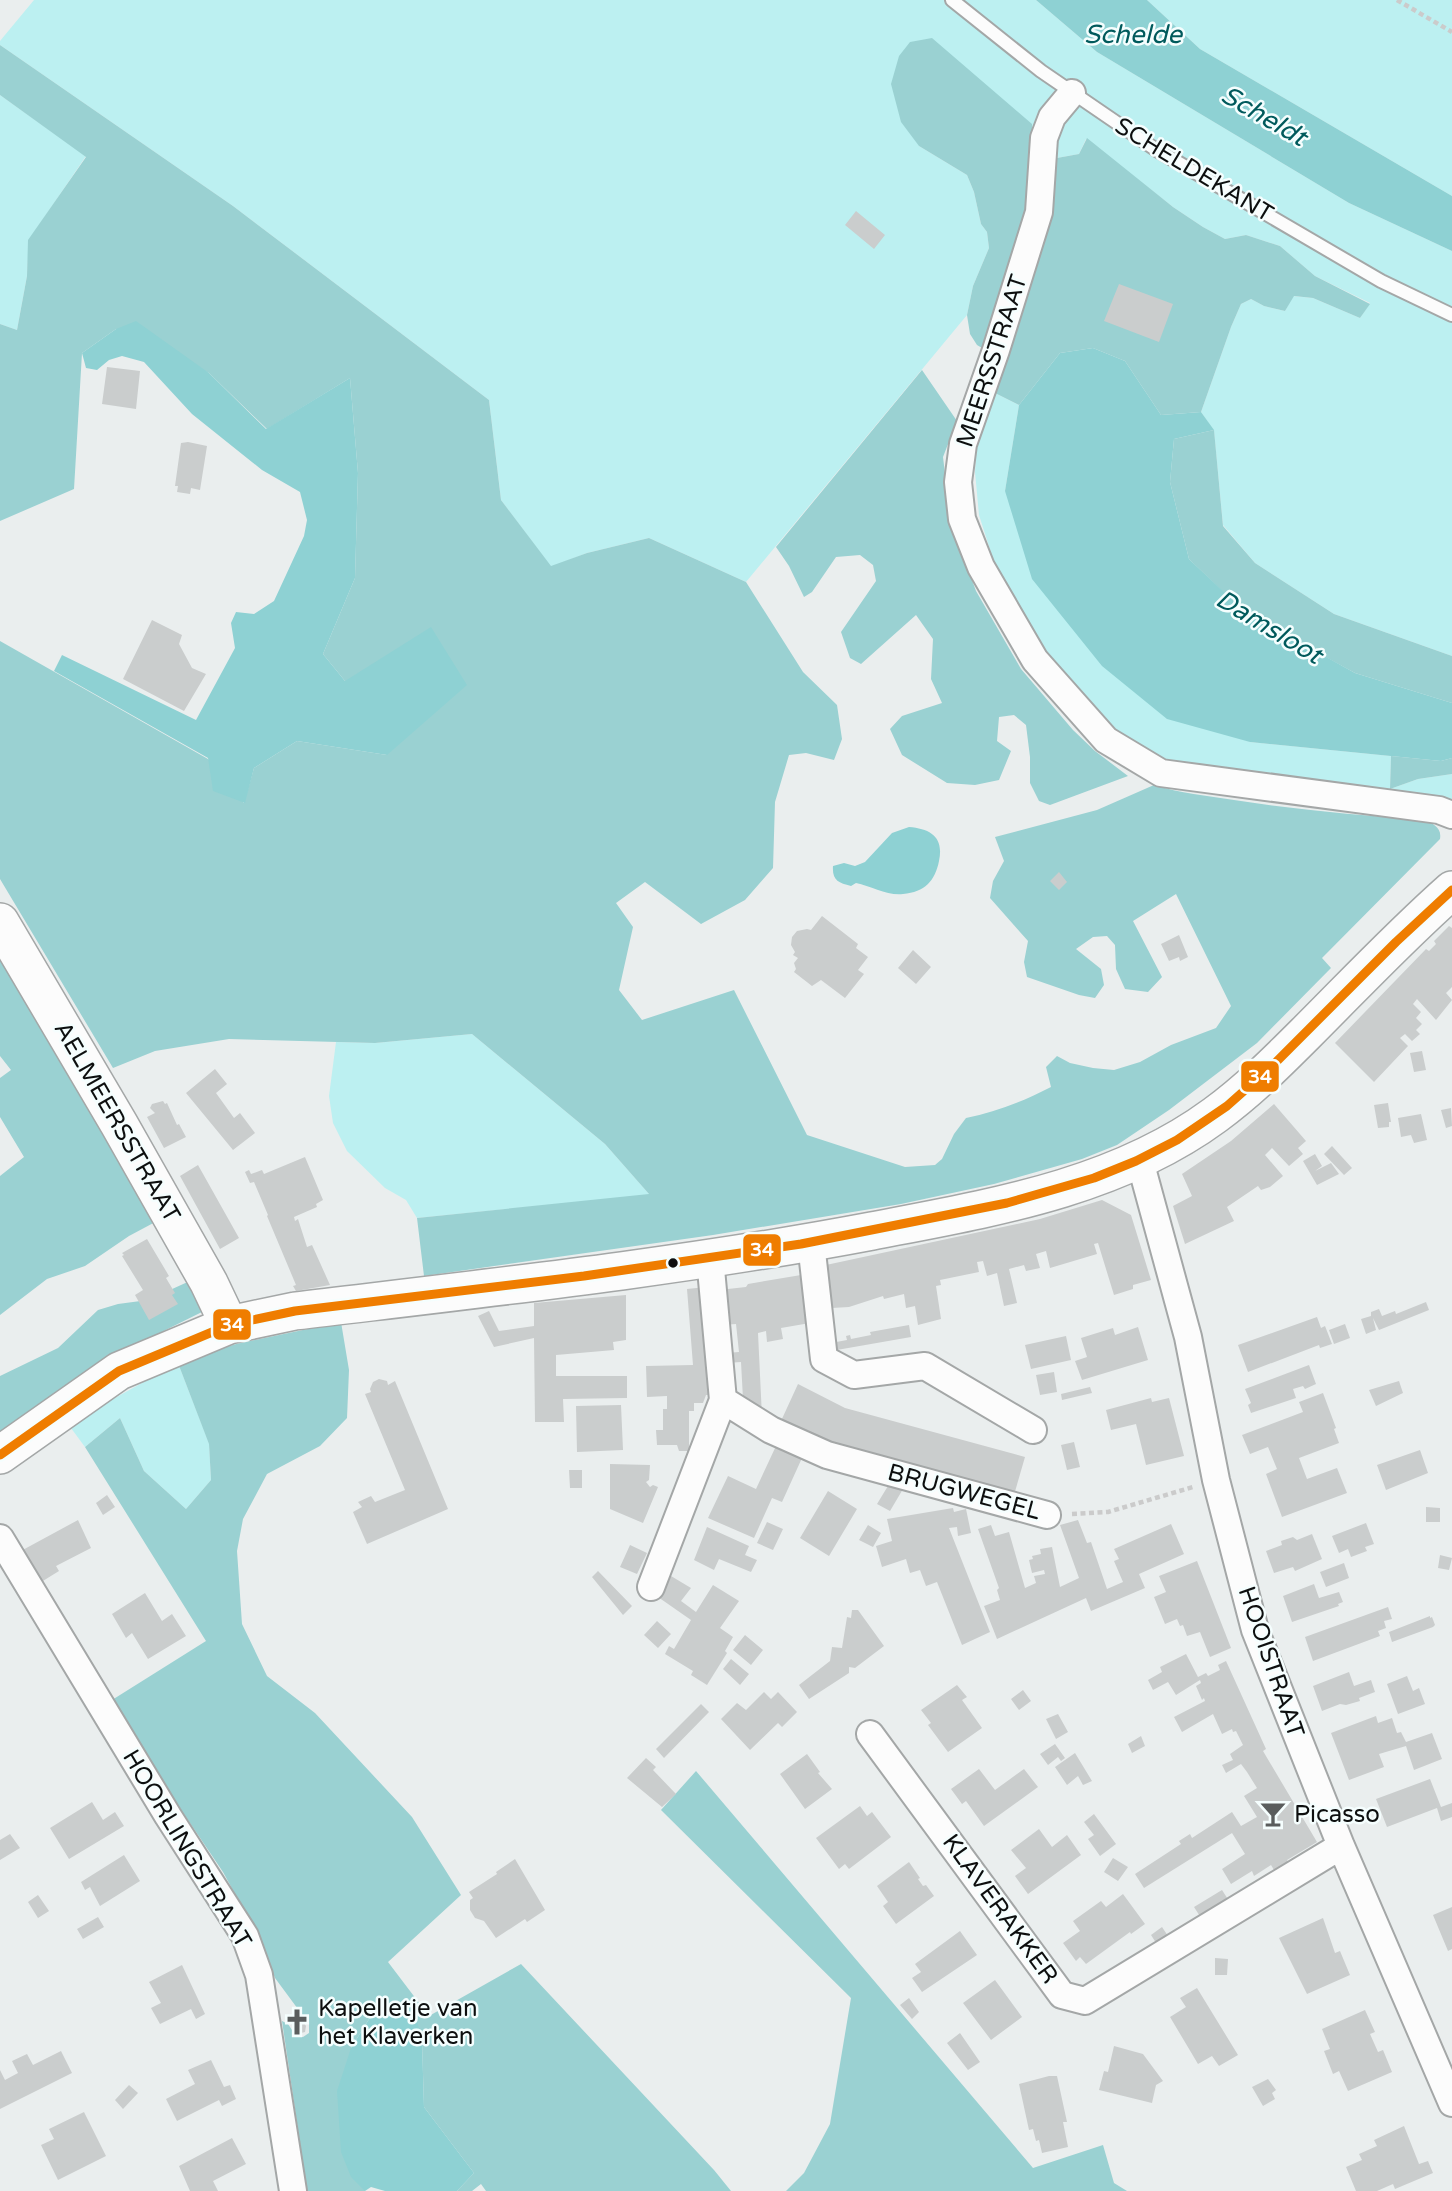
<svg xmlns="http://www.w3.org/2000/svg" width="1452" height="2191" viewBox="0 0 1452 2191" font-family="'Varela Round',sans-serif">
<rect width="100%" height="100%" fill="#eaeeee"/>
<path fill="#bcf0f1" d="M34,0H1036L1097,52L1349,203L1452,251V656L1334,614L1255,563L1223,525L1214,431L1201,412L1231,327L1241,304L1251,299L1264,306L1285,311L1293,296L1313,298L1360,318L1370,303L1315,276L1280,246L1246,235L1225,239L1203,227L1173,207L1086,139L1079,154L1057,158L919,146L967,175L974,192L981,224L987,232L989,248L973,286L967,315L746,582L649,538L587,553L551,567L501,500L489,400L233,206L0,45V41Z
M1147,0H1452V196L1200,49Z
M0,95L86,156L29,240L27,276L17,330L0,324Z
M995,393L1019,405L1005,491L1250,742L1391,756L1390,789L1418,779L1452,774V803L1390,789L1361,790L1197,768L1155,756L1117,732L1089,709L1050,662L994,562L979,515L975,472L977,442Z
M472,1034L605,1144L650,1195L417,1218L406,1200L385,1188L347,1151L333,1123L329,1096L336,1042L375,1043Z
M178,1363L209,1443L211,1480L186,1509L144,1471L120,1418L85,1447L68,1424Z"/>
<path fill="#9ad1d2" d="M932,38L1032,124V179L1023,229L987,351L977,345L970,334L967,315L973,286L989,248L987,232L981,224L974,192L967,175L919,146L901,122L891,84L899,56L910,42Z
M0,45L233,206L489,400L501,500L551,566L587,553L649,538L746,582L803,672L837,705L842,739L834,760L806,753L789,755L775,802L773,868L745,900L701,924L645,882L616,903L633,927L619,990L642,1020L734,990L807,1135L905,1167L935,1165L942,1159L954,1134L966,1118C996,1112 1024,1101 1051,1087L1046,1067L1057,1056L1070,1063L1093,1068L1114,1070L1140,1062L1171,1045L1216,1028L1231,1006L1176,894L1133,921L1162,977L1148,992L1125,989L1116,969L1115,945L1107,936L1093,937L1076,949L1101,969L1104,985L1095,998L1079,995L1027,977L1024,962L1028,941L990,898L993,881L1004,861L995,837L1097,810L1154,785C1180,793 1207,796 1234,800C1297,810 1360,815 1424,820C1433,824 1442,827 1440,839L1322,958L1331,968L1257,1043L1169,1110L1117,1145L1082,1159L994,1184L901,1204L713,1235L424,1276L417,1218L649,1194L605,1144L472,1034L375,1043L229,1039L155,1051L113,1068L0,879V641L208,759L244,803L254,768L297,741L387,755L345,681L323,654L355,578L358,473L350,378L267,429L209,373L116,329L82,353L74,489L0,521V324L17,330L27,276L28,240L86,157L0,95Z
M1087,138L1173,207L1203,227L1225,239L1246,235L1280,246L1315,276L1370,304L1360,318L1313,298L1294,296L1285,311L1264,306L1251,299L1241,304L1231,327L1201,412L1161,415L1125,361L1093,348L1060,353L1019,405L995,393C1020,316 1046,238 1057,158L1079,154Z
M922,370L957,421L943,457L951,523L976,591L1021,669L1073,730L1095,751L1128,776L1050,805L1039,801L1030,783V757L1026,725L1014,715L999,717L997,741L1011,751L999,780L975,785L947,783L902,755L890,729L902,716L942,703L931,679L933,639L916,615L861,664L850,658L841,632L876,581L873,565L860,555L836,557L812,592L804,597L789,566L776,547Z
M1214,430L1223,526L1255,563L1334,614L1452,656V703L1355,673L1245,613L1189,559L1170,482L1174,439Z
M1391,756L1441,761L1452,758V774L1418,779L1390,789Z
M0,941L159,1220L129,1236L85,1266L47,1279L0,1315V1176L24,1157L0,1117V1078L11,1070L0,1056Z
M192,1280L208,1309L99,1363L0,1434V1376L58,1348L98,1310L118,1304L148,1300Z
M341,1322L349,1370L347,1418L320,1446L267,1474L243,1519L237,1551L242,1624L267,1676L315,1713L412,1817L461,1895L388,1962L429,2016L521,1964L714,2170L731,2191H486L481,2184L472,2191H457L474,2173L424,2107L422,2040L393,2010L371,2016L351,2048L365,2191H307L282,2021L288,2024L296,2036L303,2037L309,2033V2024L275,1978L257,1934L223,1872L157,1774L112,1700L206,1641L85,1447L120,1418L144,1471L186,1509L211,1480L209,1444L178,1363L236,1344Z
M696,1771L1033,2168L1103,2145L1114,2183L1127,2191H786L804,2173L830,2124L851,1998L661,1810Z"/>
<path fill="#8ed1d3" d="M1036,0H1147L1200,49L1452,196V251L1349,203L1097,52Z
M136,321L209,373L266,429L350,378L358,473L355,578L323,654L345,681L431,627L467,685L387,755L297,741L254,768L245,803L213,791L208,758L54,671L62,655L196,720L235,648L231,623L236,612L254,614L274,601L304,536L307,520L300,492L262,470L192,414L144,362L122,356L109,360L97,370L86,368L82,353L116,329Z
M1093,348L1125,361L1161,415L1201,412L1214,430L1174,439L1170,482L1189,559L1245,612L1355,673L1452,703V758L1441,761L1250,742L1167,719L1102,666L1032,579L1005,491L1019,405L1060,353Z
M909,827C931,829 944,837 939,861C935,881 925,892 903,894C888,896 871,886 856,883L851,886C838,883 832,880 833,866L844,863L855,866L865,862L892,833Z
M393,2010L416,2017L422,2040L424,2107L474,2173L457,2191H385L371,2187L365,2191L351,2177L341,2152L337,2091L351,2048L371,2016Z"/>
<path fill="#cacdcd" d="M856,211L885,235L874,249L845,225Z
M1119,284L1173,304L1159,342L1104,321Z
M107,367L140,371L136,409L102,404Z
M188,442L207,446L200,490L191,488L190,494L177,492L178,486H175L181,443Z
M152,620L182,635L179,644L192,668L206,674L184,711L123,679Z
M1059,872L1067,882L1059,890L1050,881Z
M822,916L858,944L856,948L868,957L858,970L864,974L845,998L821,980L812,986L794,972L796,969L794,963L798,958L793,955L795,952L791,945L792,937L797,931L807,929L811,930Z
M1449,926L1452,928V987L1446,993L1452,1000L1436,1020L1417,999L1413,1004L1421,1012L1416,1018L1422,1024L1416,1030L1420,1034L1412,1041L1405,1034L1400,1038L1408,1046L1374,1082L1335,1043L1426,949L1429,951L1436,944L1434,941Z
M1179,935L1188,957L1180,961L1179,957L1169,961L1161,944Z
M913,950L931,967L916,984L898,968Z
M1422,1051L1426,1070L1414,1072L1410,1053Z
M215,1069L227,1084L216,1093L234,1118L240,1113L255,1133L233,1150L186,1093Z
M163,1101L165,1104L167,1103L177,1125L179,1124L186,1137L164,1148L147,1117L155,1113L150,1108L152,1104Z
M1388,1103L1391,1122H1389V1127L1378,1128L1374,1105Z
M1274,1104L1306,1141L1298,1148L1303,1154L1289,1166L1272,1148L1265,1155L1283,1176L1270,1187L1261,1190L1258,1186L1227,1207L1234,1221L1185,1244L1173,1206L1192,1196L1182,1174L1231,1141Z
M1451,1108L1452,1126L1446,1128L1441,1110Z
M1421,1114L1427,1140L1414,1143L1411,1135L1401,1137L1398,1118Z
M1332,1146L1352,1168L1344,1175L1324,1154Z
M1315,1154L1322,1166L1315,1171L1331,1163L1339,1174L1317,1185L1303,1161Z
M305,1157L323,1200L316,1204L317,1207L294,1217L295,1221L298,1219L307,1247L312,1245L330,1285L296,1291L293,1286L296,1285L267,1216L268,1215L254,1182L250,1183L245,1172L249,1170L251,1174L262,1170L264,1174Z
M198,1165L239,1238L220,1249L180,1176Z
M1102,1200L1131,1215L1151,1280L1133,1285V1289L1114,1295L1098,1243L1094,1244L1097,1254L1050,1268L1046,1251L1036,1254L1040,1268L1026,1271L1024,1265L1009,1269L1017,1303L1004,1306L997,1273L987,1276L983,1261L977,1262L979,1272L940,1280L941,1285L936,1286L941,1319L918,1325L915,1306L906,1308L904,1294L884,1299L883,1296L849,1307L832,1308L826,1265L1040,1219Z
M147,1239L169,1276L166,1278L175,1293L172,1295L178,1304L149,1320L135,1295L143,1290L122,1256L124,1255L122,1253Z
M801,1275L810,1323L781,1328L783,1339L767,1342L766,1331L758,1333L762,1417L743,1399L741,1362L727,1363L726,1353L739,1352L736,1324L722,1325L719,1290L746,1287L748,1284Z
M706,1287L721,1395H706L703,1403H694V1411H689V1451H679L677,1445H657L656,1430H663V1409H667V1396L647,1397L646,1366L693,1365L687,1289Z
M626,1295V1340L613,1342L614,1350L556,1355V1376H627V1398L563,1399L564,1422H535L534,1338L494,1347L478,1316L489,1311L499,1331L534,1326V1303Z
M1426,1302L1429,1310L1379,1330L1373,1318L1376,1330L1366,1334L1361,1319L1371,1316V1312L1379,1309L1382,1316L1395,1311L1396,1314Z
M1317,1317L1321,1328L1325,1326L1332,1344L1320,1348L1319,1345L1248,1372L1238,1345Z
M1345,1324L1350,1338L1334,1344L1329,1330Z
M909,1325L911,1337L831,1351V1343L847,1340L846,1336L850,1335L851,1339L871,1335L870,1332Z
M1138,1327L1148,1360L1082,1380L1075,1361L1087,1357L1081,1338L1113,1328L1115,1335Z
M1066,1336L1071,1360L1031,1369L1025,1345Z
M1309,1365L1316,1384L1305,1389L1303,1386L1293,1389L1296,1398L1251,1413L1248,1405L1251,1403L1245,1389Z
M1054,1372L1057,1392L1040,1395L1036,1375Z
M379,1379L387,1381L388,1385L395,1381L448,1509L367,1544L353,1512L362,1507L358,1502L371,1496L375,1502L405,1490L365,1394L371,1392L370,1389L373,1382Z
M1399,1381L1403,1393L1376,1406L1369,1390Z
M798,1384L845,1408L1025,1457L1014,1495L831,1445L781,1421Z
M1090,1387L1092,1393L1062,1400L1061,1394Z
M1323,1393L1336,1428L1334,1429L1339,1443L1299,1458L1307,1479L1337,1468L1347,1493L1282,1517L1266,1474L1277,1469L1268,1447L1250,1454L1242,1435L1303,1412L1299,1402Z
M1151,1398L1152,1402L1169,1398L1184,1456L1146,1465L1136,1424L1111,1430L1106,1410Z
M621,1405L623,1450L577,1452L576,1406Z
M1074,1442L1080,1467L1067,1470L1061,1445Z
M776,1446L802,1458L782,1502L772,1498L754,1538L708,1518L728,1476L756,1489Z
M1420,1450L1428,1473L1386,1490L1377,1465Z
M610,1464L650,1465L649,1480L646,1482L650,1487L653,1485L658,1487L643,1523L610,1509Z
M569,1470H582V1488H570Z
M891,1481L903,1489L890,1511L877,1504Z
M828,1491L857,1509L829,1556L800,1538Z
M107,1495L115,1507L103,1515L96,1503Z
M1426,1507L1440,1508V1522H1426Z
M953,1508L954,1512L966,1509L971,1533L958,1536L957,1527L949,1528L990,1632L962,1645L937,1582L926,1586L920,1570L910,1573L906,1559L882,1567L876,1546L892,1541L887,1519Z
M78,1520L91,1548L56,1566L59,1571L38,1584L19,1552Z
M1078,1520L1087,1543L1091,1542L1107,1589L1123,1582L1114,1561L1119,1559L1114,1549L1171,1524L1184,1554L1139,1574L1145,1588L1091,1611L1086,1598L997,1639L984,1606L1000,1600L997,1590L999,1588L978,1529L991,1525L995,1536L1009,1532L1025,1588L1036,1583L1034,1576L1045,1574L1044,1570L1032,1573L1029,1560L1033,1559L1032,1556L1041,1554L1040,1549L1052,1547L1060,1587L1079,1578L1060,1525Z
M767,1522L783,1529L773,1550L757,1543Z
M1366,1523L1374,1544L1365,1547L1367,1551L1351,1557L1348,1549L1339,1553L1332,1536Z
M868,1525L881,1533L873,1547L859,1540Z
M707,1527L749,1546L745,1555L757,1560L751,1572L719,1559L714,1570L694,1560Z
M1312,1534L1322,1559L1295,1571L1293,1567L1274,1573L1266,1551L1282,1545L1281,1541L1293,1537L1297,1540Z
M630,1545L647,1553L637,1574L620,1567Z
M1440,1555L1452,1558L1449,1570L1438,1568Z
M1197,1561L1231,1648L1210,1657L1200,1632L1187,1636L1183,1625L1180,1626L1177,1619L1165,1624L1154,1597L1166,1592L1159,1576Z
M1344,1563L1349,1578L1326,1587L1320,1572Z
M598,1571L632,1606L623,1615L592,1577Z
M671,1576L691,1588L681,1601L696,1612L713,1585L739,1601L720,1628L733,1637L725,1651L727,1653L707,1685L691,1675L693,1671L665,1654L669,1646L674,1649L691,1620L658,1597Z
M1314,1584L1319,1598L1339,1592L1343,1602L1338,1604L1339,1606L1292,1622L1283,1596Z
M145,1593L162,1621L172,1614L186,1636L148,1659L132,1633L126,1638L112,1614Z
M1388,1607L1392,1619L1384,1621L1386,1628L1378,1631L1380,1636L1313,1661L1305,1637Z
M852,1610H858L884,1646L855,1668L849,1667V1673L809,1699L799,1685L830,1661L832,1647L842,1648L847,1617L851,1618Z
M1430,1616V1618L1432,1617L1435,1625L1433,1627L1392,1642L1389,1632Z
M657,1621L671,1634L658,1648L644,1635Z
M745,1635L763,1650L751,1665L733,1650Z
M1186,1654L1198,1677L1206,1673L1208,1676L1220,1670L1218,1665L1226,1661L1266,1749L1263,1751L1317,1842L1287,1860L1291,1866L1277,1875L1271,1865L1254,1876L1252,1871L1231,1884L1222,1869L1245,1854L1232,1833L1144,1888L1135,1874L1181,1844L1179,1841L1190,1834L1192,1838L1232,1812L1241,1826L1257,1817L1244,1796L1257,1788L1247,1772L1241,1764L1226,1773L1222,1765L1233,1760L1230,1754L1243,1745L1236,1731L1233,1732L1232,1729L1222,1734L1213,1714L1182,1732L1174,1717L1205,1701L1204,1698L1202,1700L1196,1686L1201,1683L1200,1680L1176,1695L1168,1682L1153,1690L1148,1680L1162,1672L1160,1667Z
M731,1659L749,1674L740,1685L723,1669Z
M1349,1672L1354,1686L1371,1680L1375,1692L1359,1698L1360,1701L1346,1705L1340,1704L1322,1711L1313,1686Z
M1407,1676L1413,1691L1419,1688L1425,1704L1398,1714L1387,1684Z
M957,1685L967,1697L962,1700L982,1728L948,1752L928,1725L931,1723L921,1710Z
M1023,1690L1031,1701L1019,1710L1011,1699Z
M764,1692L771,1699L778,1692L797,1712L782,1727L778,1723L750,1750L721,1719L737,1703L746,1710Z
M701,1704L709,1712L664,1758L656,1749Z
M1058,1714L1068,1732L1056,1739L1046,1719Z
M1376,1716L1378,1723L1392,1718L1397,1733L1401,1732L1406,1742L1432,1733L1442,1759L1414,1770L1406,1746L1379,1754L1384,1767L1349,1780L1331,1733Z
M1141,1736L1145,1746L1132,1753L1128,1744Z
M1055,1744L1065,1758L1061,1761L1058,1757L1048,1765L1040,1754Z
M1075,1753L1092,1781L1083,1785L1078,1776L1067,1785L1055,1767Z
M807,1754L820,1772L818,1773L832,1789L805,1809L780,1774Z
M646,1758L656,1767L653,1770L676,1794L662,1807L627,1778Z
M979,1769L995,1790L1024,1769L1038,1787L984,1826L966,1801L962,1804L951,1789Z
M1430,1779L1441,1807L1452,1803V1817L1441,1821L1437,1808L1387,1827L1376,1799Z
M92,1802L103,1820L115,1812L124,1826L69,1859L50,1828Z
M860,1806L867,1816L872,1812L891,1837L849,1869L845,1864L839,1869L816,1838Z
M1094,1814L1116,1844L1100,1856L1088,1839L1094,1835L1084,1822Z
M1039,1829L1052,1847L1067,1835L1081,1855L1028,1894L1015,1876L1026,1868L1011,1850Z
M10,1834L20,1848L0,1860V1840Z
M124,1855L140,1881L100,1906L90,1887L85,1890L81,1882Z
M1113,1858L1128,1867L1118,1881L1104,1872Z
M515,1859L545,1910L527,1922L525,1919L496,1938L484,1921L475,1918L470,1910V1900L473,1898L469,1892L497,1874L496,1872Z
M909,1862L920,1878L918,1879L923,1886L926,1885L934,1896L896,1924L883,1906L888,1902L877,1886Z
M1222,1890L1231,1904L1203,1921L1194,1907Z
M1123,1894L1145,1924L1131,1934L1130,1932L1086,1964L1080,1957L1076,1961L1063,1943L1080,1931L1073,1921L1101,1901L1106,1907Z
M38,1895L49,1911L38,1918L28,1902Z
M1452,1907V1949L1448,1951L1433,1915Z
M98,1917L104,1927L83,1939L77,1929Z
M1323,1918L1335,1953L1340,1951L1350,1975L1307,1994L1279,1938Z
M1162,1927L1170,1939L1158,1946L1151,1935Z
M960,1931L977,1955L922,1992L912,1978L921,1972L915,1964Z
M1215,1958L1228,1959L1227,1975H1215Z
M182,1965L205,2014L196,2019L191,2009L160,2024L151,2008L161,2003L149,1982Z
M995,1980L1022,2017L991,2040L963,2003Z
M1197,1988L1238,2055L1219,2066L1212,2056L1198,2064L1170,2017L1186,2007L1180,1998Z
M909,1998L919,2012L912,2019L900,2005Z
M1365,2010L1375,2032L1370,2034L1378,2052L1383,2050L1392,2072L1348,2091L1339,2071L1333,2074L1324,2051L1330,2049L1322,2029Z
M297,2012L306,2026L305,2032L301,2033L296,2032L288,2018Z
M960,2033L980,2062L968,2070L947,2043Z
M1114,2046L1143,2054L1163,2081L1156,2085L1152,2103L1099,2090L1104,2071L1108,2072Z
M61,2051L72,2073L0,2109V2070L5,2080L18,2073L12,2061L27,2054L33,2065Z
M211,2060L224,2087L230,2085L236,2099L222,2106L219,2100L177,2121L166,2099L195,2084L188,2070Z
M1049,2076H1057L1067,2122H1063L1068,2147L1042,2153L1039,2140L1036,2141L1033,2129L1029,2130L1019,2084Z
M1268,2079L1276,2090L1272,2093L1275,2099L1263,2106L1252,2087Z
M129,2085L138,2093L123,2109L115,2100Z
M84,2112L106,2156L58,2180L41,2145L54,2139L49,2129Z
M1404,2126L1419,2164L1428,2161L1433,2173L1395,2189L1393,2184L1377,2191H1356L1346,2167L1362,2160L1359,2154L1377,2146L1374,2140Z
M232,2138L246,2164L213,2181L218,2191H190L179,2166Z"/>
<g fill="none" stroke-linecap="round" stroke-linejoin="round">
<g stroke="#a4a7a7" stroke-width="16">
<path id="lane" d="M952,0L1041,71L1155,149L1381,281L1452,315"/>
</g>
<g stroke="#a4a7a7" stroke-width="30">
<path id="street" d="M1072,93L1052,117L1044,138L1039,212L996,350L963,444L958,482L962,519L981,567L1035,660L1106,740L1161,773L1439,810L1452,815
M1140,1161L1188,1337L1216,1480L1255,1630L1341,1846L1452,2103
M811,1243L824,1359L854,1375L925,1366L1033,1430
M710,1258L723,1400
M0,1538L168,1816L245,1936L259,1975L293,2191
M651,1587L723,1400L771,1430L827,1455L1047,1515
M870,1734L1062,1995L1085,2001L1341,1846"/>
</g>
<g stroke="#a4a7a7" stroke-width="40">
<path id="secondary" d="M0,922L119,1124L209,1283L229,1325
M0,1455L119,1371L229,1325L295,1311C487,1288 682,1267 872,1231C991,1208 1116,1188 1215,1115C1248,1091 1277,1062 1306,1033C1354,985 1401,935 1452,890"/>
</g>
<path stroke="#cbcbcb" stroke-width="4.5" stroke-dasharray="5 3.5" stroke-linecap="butt" d="M1397,0L1452,32
M1072,1514L1108,1512L1193,1487"/>
<use href="#lane" stroke="#fcfcfc" stroke-width="12"/>
<use href="#street" stroke="#fcfcfc" stroke-width="26"/>
<use href="#secondary" stroke="#fcfcfc" stroke-width="37"/>
<g stroke="#f5fefe" stroke-width="14">
<path id="bus-1" d="M0,1455L119,1371L229,1325L295,1311L584,1276L801,1244L1007,1203L1094,1178L1136,1161L1177,1140L1227,1106L1273,1065L1396,942L1452,890"/>
</g>
<use href="#bus-1" stroke="#ef7d00" stroke-width="9"/>
</g>
<defs>
<g id="bar-bare" transform="scale(2.1)"><path d="M-6-5H6L.8 .8V4.5H3.5V6h-7V4.5H-.8V.8Z" fill="#5a5d5d" stroke="#f5fefe" stroke-width="2.5" paint-order="stroke"/></g>
<g id="church-bare" transform="scale(2.1)"><path d="M-1.2-6h2.4v3.5h3.3v2.4h-3.3V6h-2.4V-.1h-3.3v-2.4h3.3Z" fill="#5a5d5d" stroke="#f5fefe" stroke-width="2.5" paint-order="stroke"/></g>
</defs>
<g fill-rule="evenodd">
<use href="#bar-bare" x="1273" y="1814"/>
<use href="#church-bare" x="297" y="2022"/>
</g>
<circle fill="#0d0f0f" stroke="#f5fefe" stroke-width="2.5" cx="673" cy="1263" r="6"/>
<g text-anchor="middle" dominant-baseline="central" stroke-width="5" stroke-linejoin="round" paint-order="stroke">
<g font-size="24" fill="#0d0f0f" stroke="#f5fefe">
<text transform="translate(1194 170) rotate(31)">SCHELDEKANT</text>
<text transform="translate(992 361) rotate(-72)">MEERSSTRAAT</text>
<text transform="translate(117 1122) rotate(60)">AELMEERSSTRAAT</text>
<text transform="translate(964 1492) rotate(15)">BRUGWEGEL</text>
<text transform="translate(1271 1662) rotate(71)">HOOISTRAAT</text>
<text transform="translate(187 1849) rotate(59)">HOORLINGSTRAAT</text>
<text transform="translate(1000 1909) rotate(54)">KLAVERAKKER</text>
</g>
<g font-size="24" fill="#0d0f0f" stroke="#f5fefe" text-anchor="start">
<text x="1294" y="1814">Picasso</text>
<text x="318" y="2008">Kapelletje van<tspan x="318" dy="28">het Klaverken</tspan></text>
</g>
<g font-size="26" font-style="italic" fill="#005a5c" stroke="#f5fefe">
<text x="1133" y="34">Schelde</text>
<text transform="translate(1264 116) rotate(30)">Scheldt</text>
<text transform="translate(1269 627) rotate(31)">Damsloot</text>
</g>
</g>
<g stroke="#f5fefe" stroke-width="2.5">
<rect x="1240" y="1060" width="40" height="33" rx="7" fill="#ef7d00"/>
<rect x="742" y="1233" width="40" height="34" rx="7" fill="#ef7d00"/>
<rect x="212" y="1308" width="40" height="33" rx="7" fill="#ef7d00"/>
</g>
<g font-size="19" text-anchor="middle" font-weight="bold" fill="#fff">
<text x="1260" y="1083">34</text>
<text x="762" y="1256">34</text>
<text x="232" y="1331">34</text>
</g>
</svg>
